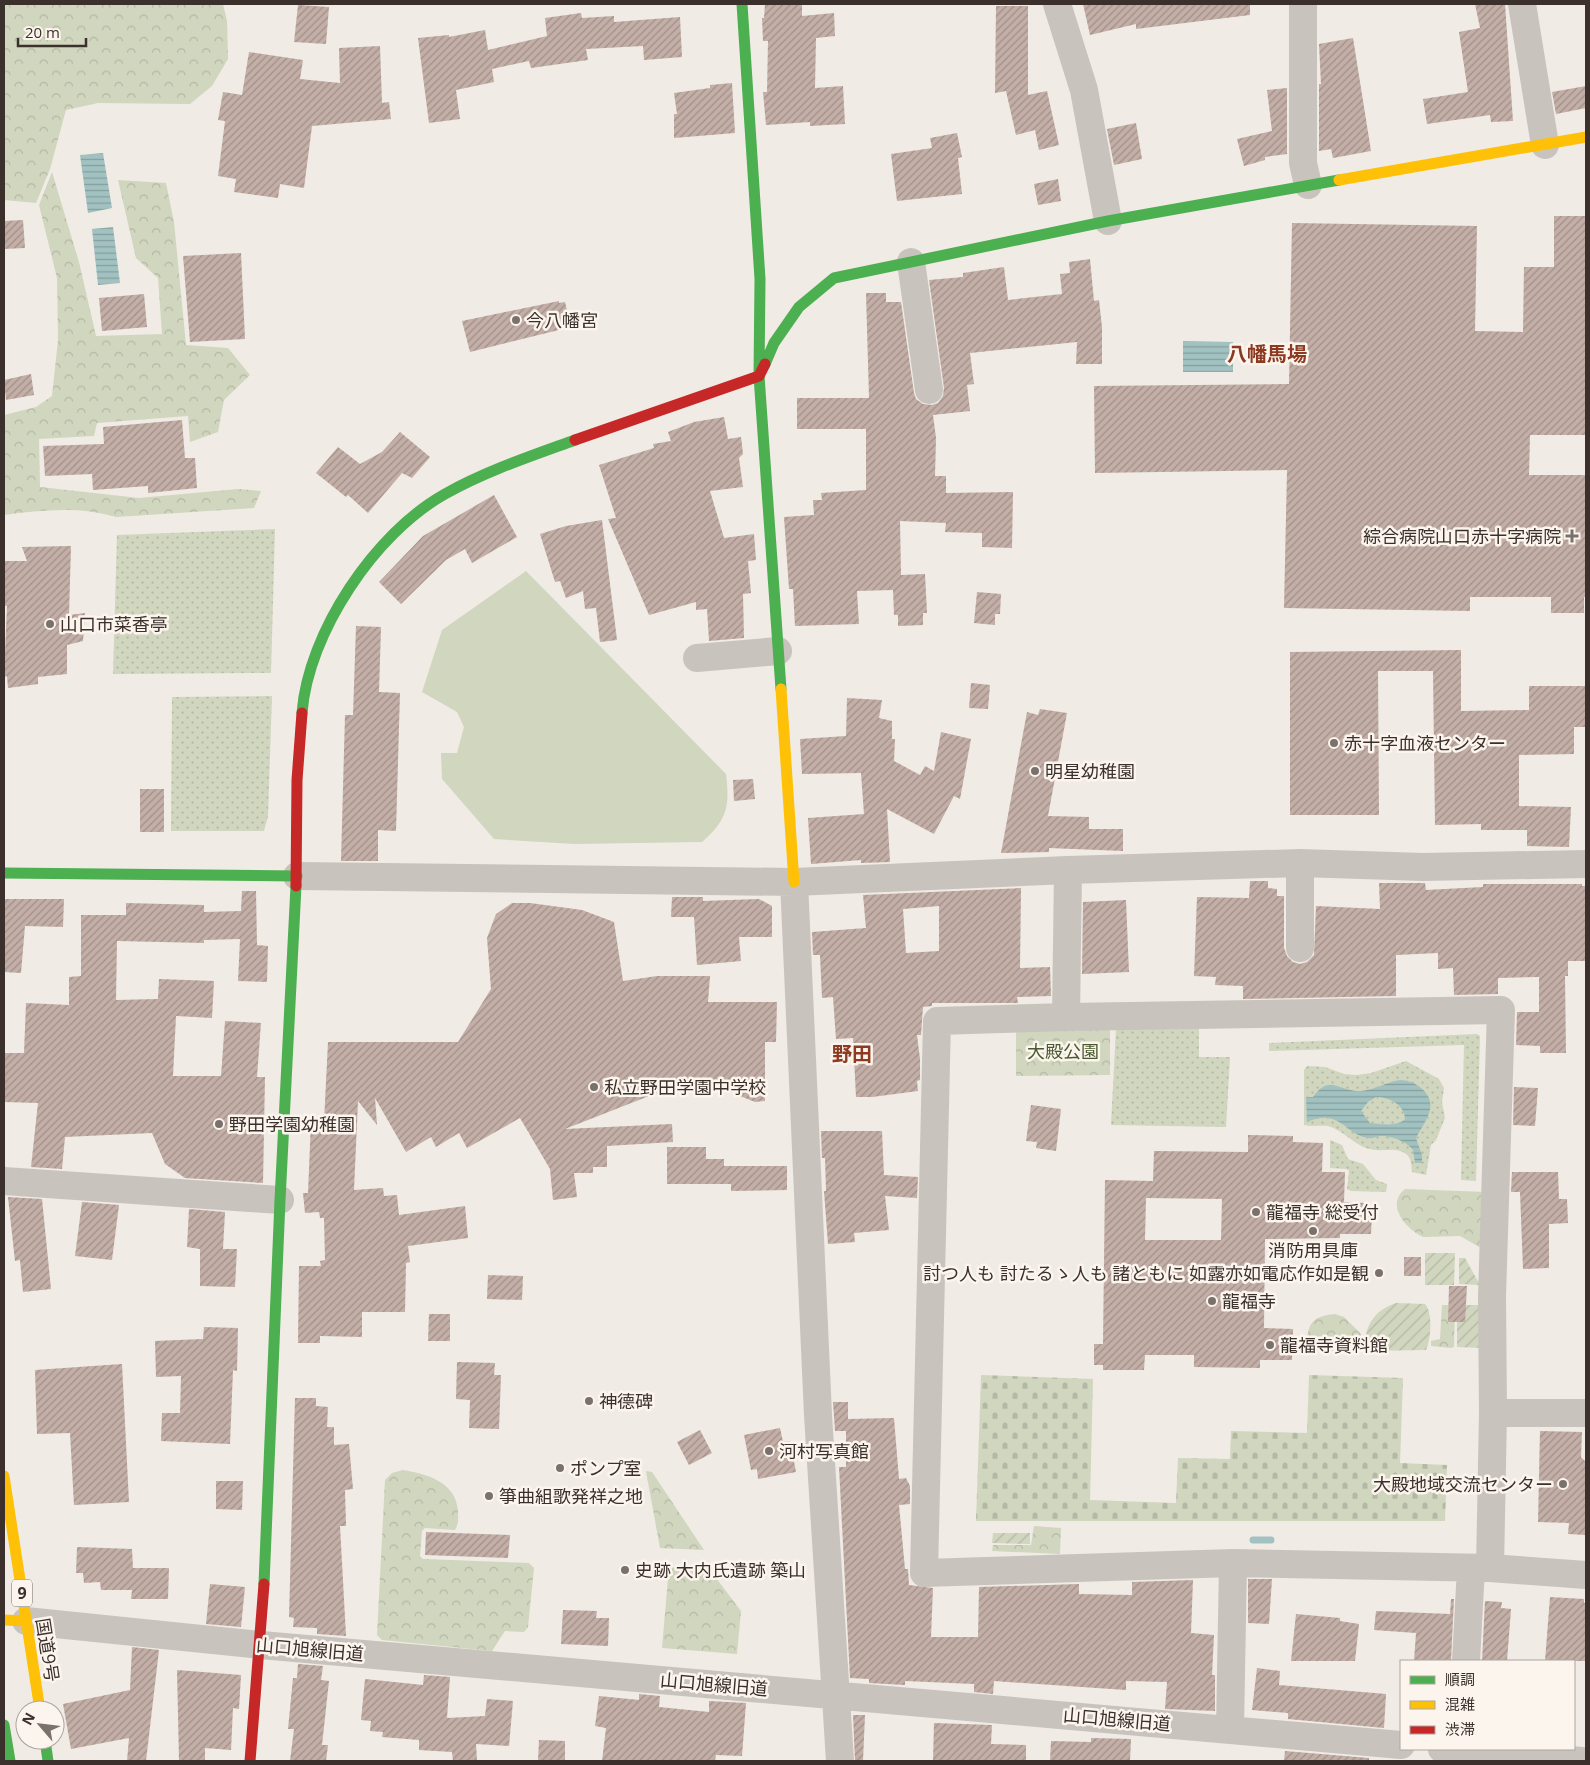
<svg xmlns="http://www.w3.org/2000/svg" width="1590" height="1765" viewBox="0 0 1590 1765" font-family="'Open Sans','Noto Sans JP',sans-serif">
<defs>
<pattern id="grass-dots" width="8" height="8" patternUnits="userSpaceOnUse" patternTransform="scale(1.25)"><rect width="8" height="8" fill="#d1d6bf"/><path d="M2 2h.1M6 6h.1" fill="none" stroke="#b4b8a4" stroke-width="1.8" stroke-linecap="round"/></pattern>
<pattern id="forest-crowns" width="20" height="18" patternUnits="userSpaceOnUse" patternTransform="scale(1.25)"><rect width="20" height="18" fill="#d1d6bf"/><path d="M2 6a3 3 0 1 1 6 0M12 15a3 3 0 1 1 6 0" fill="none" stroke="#b4b8a4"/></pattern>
<pattern id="cemetery-stones" width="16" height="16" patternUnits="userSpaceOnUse" patternTransform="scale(1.25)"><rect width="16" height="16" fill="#d1d6bf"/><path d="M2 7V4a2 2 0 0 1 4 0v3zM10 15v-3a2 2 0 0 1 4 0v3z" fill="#b4b8a4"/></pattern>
<pattern id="garden-furrows" width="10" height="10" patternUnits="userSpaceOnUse" patternTransform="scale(1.25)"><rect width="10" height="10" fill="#d1d6bf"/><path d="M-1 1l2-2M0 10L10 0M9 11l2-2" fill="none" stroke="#b4b8a4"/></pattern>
<pattern id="water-rules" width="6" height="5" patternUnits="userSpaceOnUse" patternTransform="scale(1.25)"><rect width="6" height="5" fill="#a1c2c1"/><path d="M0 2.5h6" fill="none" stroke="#849e9d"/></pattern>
<pattern id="building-hatch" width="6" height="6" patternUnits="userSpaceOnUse" patternTransform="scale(1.25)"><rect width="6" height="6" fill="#c3afa7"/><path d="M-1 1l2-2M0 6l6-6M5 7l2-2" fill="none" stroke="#a08f88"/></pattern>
</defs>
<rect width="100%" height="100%" fill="#f0ebe5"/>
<path fill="url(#grass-dots)" d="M275,529L271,673L113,674L117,535Z
M272,696L268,816L264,831H171L172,697Z
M1199,1027V1057H1230L1226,1127L1111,1125L1116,1028Z
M1477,1034L1480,1036L1476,1181L1461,1180L1464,1045L1269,1051V1043Z
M1406,1061L1439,1079L1444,1088L1442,1102L1445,1118L1436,1140L1431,1145L1426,1175L1412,1172C1411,1166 1412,1158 1406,1154C1396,1147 1387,1151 1376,1150C1356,1149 1346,1131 1328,1126C1320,1125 1312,1127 1304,1125V1070L1307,1066L1325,1067L1344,1074L1356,1075L1371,1073Z
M1330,1140L1342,1145L1348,1159L1363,1164L1376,1180L1387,1184L1386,1192L1351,1191L1347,1189L1349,1171L1347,1169L1330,1168Z"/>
<path fill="url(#forest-crowns)" d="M4,4H223L227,21L228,59L212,86L190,104L98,103L66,110L50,169L36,203L4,200Z
M52,172L79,262L96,336L162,334L158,278L136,258L118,180L166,183L174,222L186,345L228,348L250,375L224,400L218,432L190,442L188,416L97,423L94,436L39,439L40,487L139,498L238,489L261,491L254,508L116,517C78,506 42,510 4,515V415L36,407L52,396L58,340L57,278L39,205Z
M1110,1025V1075L1016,1076V1027Z
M1405,1189L1486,1192L1481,1248L1460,1236L1423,1237C1406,1229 1385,1205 1405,1189Z
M1442,1305H1453L1455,1307L1454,1347L1451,1348L1431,1346V1341L1440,1339Z
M1335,1314L1344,1317L1361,1334L1359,1346L1354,1351H1311L1307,1347C1307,1325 1311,1316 1335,1314Z
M403,1470C427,1474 456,1482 458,1511C458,1518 459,1523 455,1530L425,1528L422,1531L420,1556L423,1559L529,1563L534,1568L528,1627L524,1632L505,1631L492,1651L382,1640L377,1635L385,1480L392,1473Z
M646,1471L652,1472L704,1550L660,1548Z
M1034,1526L1061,1528L1060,1554L992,1551L993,1545H1031Z
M669,1567L710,1570L741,1611L737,1654L662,1648Z"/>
<path fill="url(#cemetery-stones)" d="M981,1375L1093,1379L1090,1500L1176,1503L1178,1458L1230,1459L1231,1431L1307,1433L1309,1375L1403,1378L1400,1463L1447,1465L1445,1521H976Z"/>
<path fill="url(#garden-furrows)" d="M1425,1253H1455L1454,1285H1425Z
M1459,1258H1465L1480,1285L1459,1284Z
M1396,1303L1425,1304C1433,1313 1431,1339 1426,1350L1367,1351L1364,1348C1366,1325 1373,1311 1396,1303Z
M1457,1305H1482L1481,1348L1457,1347Z
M993,1533H1030V1544L992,1543Z"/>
<path fill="#d1d6bf" d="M526,571L726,774C730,807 727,820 702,842L574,844L494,839L442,779L441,753H457L464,727L457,712L422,692L442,630Z"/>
<path fill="url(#water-rules)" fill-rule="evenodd" d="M103,153L112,208L88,213L80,155Z
M113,227L120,283L98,285L92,229Z
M1183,341L1233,342V372H1183Z
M1400,1080C1416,1080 1436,1095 1429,1113C1426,1122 1420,1130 1416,1138L1422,1155V1163H1415L1413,1150C1406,1141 1392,1136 1381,1136C1377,1136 1373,1139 1369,1138C1346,1136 1340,1107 1307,1122L1306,1097H1313C1330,1073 1341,1093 1361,1091C1374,1090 1387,1082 1400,1080ZM1376,1097C1389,1097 1405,1105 1405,1119C1397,1127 1381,1124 1370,1123L1361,1111L1368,1102Z"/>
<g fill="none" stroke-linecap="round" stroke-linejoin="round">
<path stroke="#a1c2c1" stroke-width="7" d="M1253,1540H1271"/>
</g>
<path fill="url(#building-hatch)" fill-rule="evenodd" d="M765,4H802V16L834,13L835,36L816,38L815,88L843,86L845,124L810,126V122L766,125L763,92H767L768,41H763L762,18H764Z
M1083,4H1250V15L1136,29V24L1090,35Z
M1475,4H1505L1513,121L1491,122L1490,115L1427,124L1423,99L1468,92L1459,32L1480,28Z
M298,5L329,7L326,44L294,42Z
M996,6H1028V95L1047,91L1059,145L1039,150L1035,130L1016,135L1006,91L995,93Z
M581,13L582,18L614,16V22L680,17L682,57L644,60L643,46L586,49L588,60L531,68L529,61L492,69L494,82L456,90L460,119L429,123L418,38L449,35V37L485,30L488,50L547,36L545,18Z
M1353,38L1371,151L1333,158L1331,149L1319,151V84H1321L1319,44Z
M380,46L382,103L389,102L391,119L312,126L304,188L280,184L278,198L234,192L236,179L218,176L225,121L218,120L223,92L242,95L249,52L303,60L300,79L340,83L339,48Z
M732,83L735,133L674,138V114H677L674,93L710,88V85Z
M1586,86V108L1556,114L1552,92Z
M1287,88V154L1265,157V160L1244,166L1237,139L1272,131L1267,90Z
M1136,123L1142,159L1114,165L1107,129Z
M957,133L962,157L958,158L962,194L897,201L891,154L932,148L930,138Z
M1058,179L1061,201L1038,205L1034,184Z
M1554,216H1586V435H1530L1529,475H1586V597H1584V613H1551V597H1470V611L1284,608L1287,470L1095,473L1094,386L1289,384L1292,223L1477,226L1475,331L1523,332L1524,267H1554Z
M23,220L25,248L4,249V221Z
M241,253L245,339L190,342L183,256Z
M1090,259L1094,301L1099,300L1102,327V364H1076L1077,342L970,353L974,384L967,385L970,411L933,415L936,438L935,476H946V493L1013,492L1012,548L982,547V533L945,532L946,523L900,521L901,575L925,574L927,613H923V625L898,626V615H894L893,590L857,591L859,624L795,626L793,589H789L784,517L814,515L813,500H822L821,493L866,490V429H797V398H869L866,293H886V302H901L914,393L916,399L923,404L932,405L938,403L943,396L944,388L929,280L963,277V273L1004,267L1008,300L1062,294L1060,274L1070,273L1069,262Z
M144,294L147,327L102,331L99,298Z
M559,301V303L565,302L571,327L470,352L462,321Z
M31,374L34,395L6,400L4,380Z
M724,417L728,439L741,437L743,454L739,458L743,487L710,491L724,538L754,534L756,560L748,561L751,593L743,594L744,638L709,641L707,609L696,610V602L649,615L608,519L616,518L599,465L654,448L653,444L671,441L668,432L694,422Z
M182,420L185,458H195L197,488L148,493V486L93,490L92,474L45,476L43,446L104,444L103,427Z
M400,432L430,457L412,478L402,473L368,513L348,495L346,497L316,473L338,447L360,464L382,452Z
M494,495L517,537L472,563L465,549L446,560L401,604L379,582L423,536Z
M602,520L617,640L600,642L596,608L585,609L583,591L566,598L560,581L555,582L540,534L566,526Z
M71,546L69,615L85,613L83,641L67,645V674L38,677V684L8,688L7,676L4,677L7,606H4V561H27L22,547Z
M977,592L1001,594L1000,614H995V625L974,623Z
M356,626L381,627L379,692L400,693L396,831L378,830V861H341L345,715H353Z
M1461,650V711L1529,710V686H1586V727H1574V754L1519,755V806L1571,807L1569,847L1527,846V830H1481V824L1435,825L1433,671H1378L1379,815H1290V652Z
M971,683L990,685L988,709L969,708Z
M847,698L882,700L879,718L892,721V739H895L894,761L920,775L925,766L934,771L941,732L971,739L960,799L954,796L934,834L887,809L890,862L861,863V860L811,864L808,818L864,814L861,773L802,774L800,739L846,736Z
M1040,709L1067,713L1048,816L1089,817V829H1123V851L1049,848V852L1001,853L1027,712L1038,715Z
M753,779L755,799L734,801L733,780Z
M140,789H164V832H140Z
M1250,881H1268V888L1277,889V896H1284V948L1287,956L1293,962L1300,964L1307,962L1314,955L1316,906L1380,909L1379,883H1425L1426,890L1483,887V884H1582V886H1586V961H1568V976H1565L1566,1053H1540V1046L1516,1045L1517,1012H1539V977L1498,978V994L1454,995L1453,968L1438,969V953L1396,955V996L1243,999V986L1215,985L1216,977L1194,976L1197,897L1249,898Z
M1021,888L1020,968L1050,967L1051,996L1017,997L1018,1003H932V1006L923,1007L921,1035H917L920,1059V1080L917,1081L918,1091L872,1097H856L853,1038L836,1039L833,997L822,998L820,955H813L812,932L866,928L863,895ZM939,906V951L906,953L903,909Z
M242,891H256L257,945L268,946L267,982L238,981L240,939L204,940V943L117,941L116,1000L158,999L159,979L214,981L212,1018L176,1016L173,1076H221L225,1021L261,1023L257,1077H265L263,1183L185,1178L165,1164L152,1133L65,1137L62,1169L31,1167L38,1103L4,1102V1053H24L26,1003L69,1005V977L81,976V915H126V903L204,905V912L241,911Z
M672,897H703V901L759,899L772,906V937H739L741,961L697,965L694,917H671Z
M4,899H64L63,927L25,926L21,973L4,972Z
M1126,900L1129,972L1082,974L1083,902Z
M512,903H530L582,910L614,922L623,981L657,976H710L708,1002H777L776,1042H765V1101L755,1102L695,1078L565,1129L672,1124L673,1142L607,1146V1167H593V1173H574L577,1197L553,1200L550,1169L520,1118L467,1148L459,1133L436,1147L431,1137L406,1152L375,1098L377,1125L358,1101L354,1190L383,1188L384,1196L397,1195L399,1215L465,1206L468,1238L408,1246L410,1262L406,1263L405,1312H362V1337L320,1336V1343H298L299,1266H321L320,1261L325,1260L324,1218H320L319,1212L305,1213L303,1193H308L311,1121L324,1122L328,1042H458L491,989L487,938L496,914Z
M1514,1087L1538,1088L1535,1126L1513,1125Z
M1031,1105L1061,1109L1056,1151L1036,1148L1037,1142L1026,1141Z
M821,1131H882L884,1175L918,1177L917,1198L885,1196L889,1230L854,1233L855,1242L828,1244L824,1191H826L825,1158H822Z
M1248,1135L1293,1136V1142L1323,1143L1322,1172H1345L1344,1202L1366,1203V1213H1372L1371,1234H1340V1238L1265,1239L1264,1328L1293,1329L1292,1360H1260V1368L1194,1367V1355H1145L1144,1370H1103V1365H1094V1344H1103L1105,1180L1153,1181L1154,1151L1248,1152ZM1146,1198L1222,1199L1221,1240H1145Z
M667,1147H706V1159H724V1166H787V1190L731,1191V1184H667Z
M1512,1172H1558L1559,1199H1567L1568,1223L1549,1224V1268L1523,1269L1520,1192H1511Z
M8,1197L42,1199L51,1289L23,1292L20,1260L15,1261Z
M82,1202L119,1205L112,1260L75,1256Z
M189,1209L225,1212L223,1249H237L235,1287L200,1286V1249L187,1247Z
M1404,1257H1421V1276H1404Z
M488,1275L523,1276L522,1300L487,1299Z
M1449,1286H1467L1465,1322H1448Z
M429,1314H450V1341H428Z
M204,1327L238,1328L237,1371L233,1370L230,1444L161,1441L162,1413H180L181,1376L156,1377L155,1341L203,1339Z
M457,1362L495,1363L494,1375H501L499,1429L469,1428L470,1400L456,1399Z
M122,1364L129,1502L74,1505L70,1433L37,1434L35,1370Z
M295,1398H316V1406L328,1407L327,1427H334V1445L349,1444L353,1489L345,1490L346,1526H340L346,1636L317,1634V1628L293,1627L294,1618L289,1617Z
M833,1402H848V1419L894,1418L899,1479L906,1478L910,1486V1504L899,1505L905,1569H908L909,1585L933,1588L931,1637H978L979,1587L1079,1584V1594L1132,1595V1582L1193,1580L1191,1633L1214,1635L1212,1675H1215V1711L1165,1709L1167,1682L1126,1681V1690L994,1681L993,1694L974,1692V1684L905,1681V1685L869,1683V1679L850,1678L839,1467H846V1431H835Z
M780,1428L783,1442L790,1441L796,1472L758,1479L757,1469L751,1470L744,1435Z
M700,1430L712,1453L689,1465L677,1442Z
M1540,1431L1582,1432L1581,1457L1586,1462V1535L1568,1534L1569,1523L1538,1522Z
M216,1481H243L242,1510L216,1509Z
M426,1532L510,1535L508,1558L425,1555Z
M77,1547L132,1549L133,1568H169L168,1599H131L132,1590H101L100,1582L84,1583L83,1573H76Z
M1248,1579H1272L1269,1624L1248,1623Z
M210,1584L245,1587L241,1627L206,1624Z
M1550,1597L1584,1599V1603H1586V1661H1545Z
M1451,1599H1454L1451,1661H1414L1416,1633L1374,1630L1376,1611L1450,1614Z
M1485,1601L1502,1602L1501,1608L1511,1609L1507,1661H1482Z
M563,1610L597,1611L596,1618H609L608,1646L561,1644Z
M1296,1614L1340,1618V1621L1359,1624L1355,1661H1291Z
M132,1647L159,1650L146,1761H127L129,1738L71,1749L63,1704L130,1690Z
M298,1664L323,1666L321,1680L329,1681L322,1745H328L326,1761H290L294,1729H288L293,1678H297Z
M1257,1668L1280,1671L1279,1685L1386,1694L1384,1728L1288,1719V1713L1252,1710Z
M177,1670L241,1675L239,1709L233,1708L231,1750L205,1748V1761H179Z
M424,1675L450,1677L447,1718L485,1716L487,1699L513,1701L509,1746L476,1744L477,1761H453L452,1752L419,1750V1740L382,1737L383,1732L370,1731L371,1721L361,1720L365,1679L423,1685Z
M639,1694L660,1696L659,1707L709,1712V1701L746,1703L742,1756L716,1755L715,1761H602L606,1728L595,1726L599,1696L639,1700Z
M853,1715H865L863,1761H855Z
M934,1723L992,1725L991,1744L1026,1745V1761H933Z
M1091,1738L1131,1739L1130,1761H1050L1051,1741L1091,1742Z
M539,1740L565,1741V1761H538Z
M1285,1751L1369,1758V1761H1284Z"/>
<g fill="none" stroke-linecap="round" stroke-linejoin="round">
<path stroke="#c9c3be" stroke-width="28" d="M1057,4L1084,90L1108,221
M1303,4V163L1308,185
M1522,4L1545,145
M911,262L929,390
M697,658L778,651
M297,876L794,882L1068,870L1300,863L1423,867L1586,864
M794,882L818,1415L840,1761
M1300,948V863
M1066,1017L1068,870
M4,1181L280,1200
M1493,1413H1586
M1490,1568L1493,1413L1492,1296L1501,1010L1066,1017L937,1021L924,1573L1233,1563L1490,1568L1586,1575
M26,1621L261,1645L1401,1745
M1466,1661L1471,1568
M1230,1729L1233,1563
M1442,1749L1582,1761"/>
<path stroke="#4caf50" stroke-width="11" d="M742,4L760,279L759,376L781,689
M765,364L774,343L799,307L834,278L1108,221L1339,180
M302,713C308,633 375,533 445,494C486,471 531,456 575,440
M4,873L297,876
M264,1584L280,1200L296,886
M4,1725L10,1761
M45,1740L48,1761"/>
<path stroke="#ffc107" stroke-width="11" d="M1339,180L1586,137
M781,689L794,882
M4,1476L40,1710
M4,1620L26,1621"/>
<path stroke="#c62828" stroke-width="11" d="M575,440L759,376L765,364
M296,886L297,780L302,713
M250,1761L264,1584"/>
</g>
<g fill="#7a716c" stroke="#fbf5ee" stroke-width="2">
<circle cx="516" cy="320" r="5"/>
<path d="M1569.5 528.5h5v5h5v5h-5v5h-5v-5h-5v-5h5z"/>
<circle cx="50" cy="624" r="5"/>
<circle cx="1334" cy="743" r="5"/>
<circle cx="1035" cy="771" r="5"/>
<circle cx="594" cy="1087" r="5"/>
<circle cx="219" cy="1124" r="5"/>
<circle cx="1256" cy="1212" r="5"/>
<circle cx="1313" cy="1231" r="5"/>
<circle cx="1379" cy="1273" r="5"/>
<circle cx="1212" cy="1301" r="5"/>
<circle cx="1270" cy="1345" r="5"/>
<circle cx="589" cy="1401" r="5"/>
<circle cx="769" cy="1451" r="5"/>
<circle cx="560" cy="1468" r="5"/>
<circle cx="1563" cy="1484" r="5"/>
<circle cx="489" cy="1496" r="5"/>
<circle cx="625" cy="1570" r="5"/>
</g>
<g text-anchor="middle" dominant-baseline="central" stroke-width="5" stroke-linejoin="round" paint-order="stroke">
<rect fill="#fbf5ee" stroke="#756b66" stroke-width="1" x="12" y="1579.5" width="20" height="27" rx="4"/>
<g font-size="16" font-weight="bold" fill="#3b302b">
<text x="22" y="1593">9</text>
</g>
<g font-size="18" fill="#3b302b" stroke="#fbf5ee" text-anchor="start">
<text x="526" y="320">今八幡宮</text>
<text x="1561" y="536" text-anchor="end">綜合病院山口赤十字病院</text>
<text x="60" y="624">山口市菜香亭</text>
<text x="1344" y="743">赤十字血液センター</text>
<text x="1045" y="771">明星幼稚園</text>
<text x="604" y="1087">私立野田学園中学校</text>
<text x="229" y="1124">野田学園幼稚園</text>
<text x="1266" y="1212">龍福寺 総受付</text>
<text x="1313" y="1250" text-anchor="middle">消防用具庫</text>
<text x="1369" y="1273" text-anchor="end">討つ人も 討たるゝ人も 諸ともに 如露亦如電応作如是観</text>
<text x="1222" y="1301">龍福寺</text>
<text x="1280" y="1345">龍福寺資料館</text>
<text x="599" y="1401">神德碑</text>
<text x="779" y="1451">河村写真館</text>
<text x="570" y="1468">ポンプ室</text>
<text x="1553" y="1484" text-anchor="end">大殿地域交流センター</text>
<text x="499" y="1496">箏曲組歌発祥之地</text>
<text x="635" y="1570">史跡 大内氏遺跡 築山</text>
</g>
<g font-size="18" fill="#4a5a2e" stroke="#fbf5ee">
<text x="1063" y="1051">大殿公園</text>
</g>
<g font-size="18" fill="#3b302b" stroke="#fbf5ee">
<text transform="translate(310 1649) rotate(5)">山口旭線旧道</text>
<text transform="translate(48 1650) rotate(81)">国道9号</text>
<text transform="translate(714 1684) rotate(5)">山口旭線旧道</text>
<text transform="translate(1117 1719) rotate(5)">山口旭線旧道</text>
</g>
<g font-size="20" font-weight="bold" fill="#8c3b22" stroke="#fbf5ee">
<text x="1267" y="353">八幡馬場</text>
<text x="852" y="1053">野田</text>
</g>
</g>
<rect width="1590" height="1765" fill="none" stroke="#3b302b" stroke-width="10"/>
<rect x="1400" y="1660" width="175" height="90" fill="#fbf5ee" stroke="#aea6a0"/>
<rect x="1410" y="1676" width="25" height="8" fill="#4caf50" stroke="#aea6a0"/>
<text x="1445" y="1685" font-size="15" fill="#3b302b">順調</text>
<rect x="1410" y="1701" width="25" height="8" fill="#ffc107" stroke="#aea6a0"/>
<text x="1445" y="1710" font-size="15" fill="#3b302b">混雑</text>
<rect x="1410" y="1726" width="25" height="8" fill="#c62828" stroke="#aea6a0"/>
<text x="1445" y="1735" font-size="15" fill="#3b302b">渋滞</text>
<g transform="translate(40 1725) rotate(298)"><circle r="24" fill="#fbf5ee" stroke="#aea6a0"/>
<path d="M0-4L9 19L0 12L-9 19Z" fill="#7a716c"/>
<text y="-8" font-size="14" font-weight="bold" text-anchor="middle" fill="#3b302b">N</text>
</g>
<path d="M18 38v8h68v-8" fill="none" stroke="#3b302b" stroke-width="2.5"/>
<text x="25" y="38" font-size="15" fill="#3b302b" stroke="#fbf5ee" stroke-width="4" paint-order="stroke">20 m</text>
</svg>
